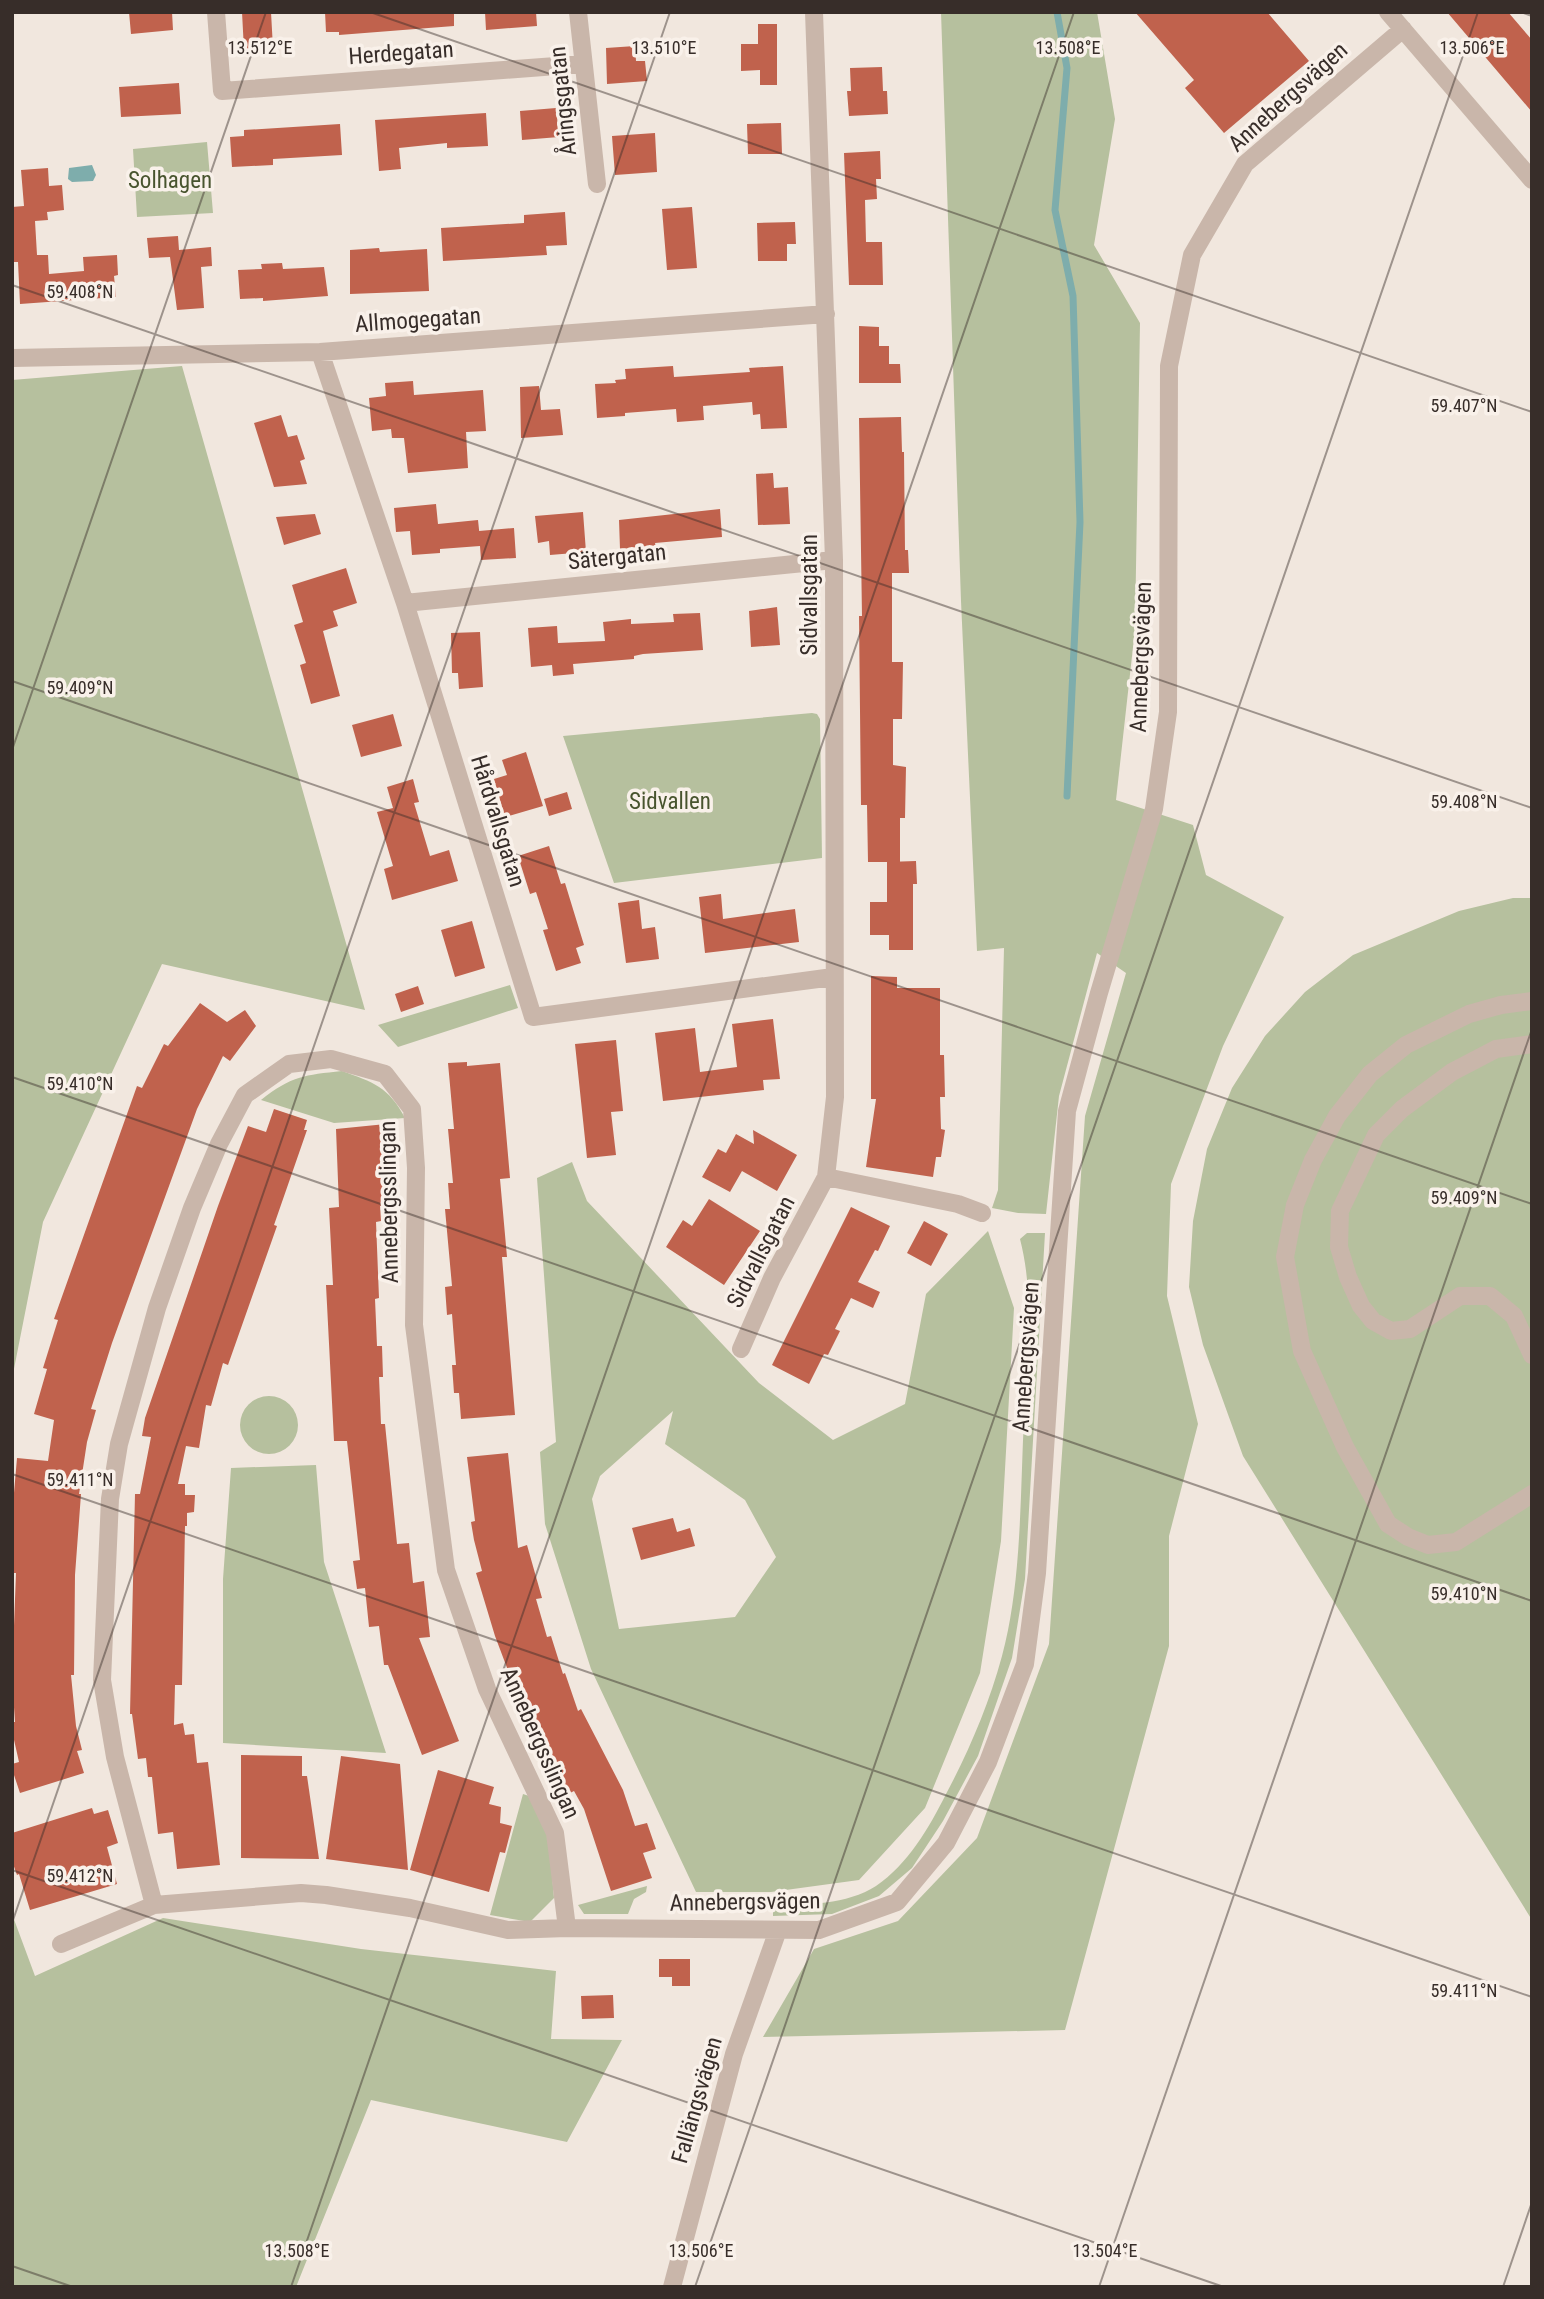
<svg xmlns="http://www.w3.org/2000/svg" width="1544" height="2299" viewBox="0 0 1544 2299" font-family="'Roboto Condensed',sans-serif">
<rect width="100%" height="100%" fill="#f1e7de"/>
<path fill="#b6c09e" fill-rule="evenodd" d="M941,12H1097L1115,119L1094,245L1140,323L1135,629L1116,800L1193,825L1206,875L1284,917L1223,1046L1171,1184L1167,1296L1198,1424L1169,1536V1646L1065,2030L763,2037L814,1949L898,1921L977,1838L1049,1644L1085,1116L1126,973L1097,953L1059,1096L1046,1214L1018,1213L992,1208L998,1190L1004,948L977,951L961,601Z
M207,142L213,213L137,217L133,149Z
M182,366L365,1010L162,964L43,1222L12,1379V380Z
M812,713L817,714L820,719L822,858L614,883L563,736Z
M1513,898H1532V1920L1243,1456L1203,1345L1189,1287L1193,1221L1207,1149L1232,1088L1265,1036L1305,992L1353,955L1459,911Z
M510,985L518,1008L398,1047L378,1025Z
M342,1071C373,1082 389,1087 405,1118L334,1123L261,1100C291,1076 305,1075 342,1071Z
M572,1162L587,1201L759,1383L833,1440L905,1404L926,1294L988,1231L1014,1308L1001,1541L980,1673L925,1808L859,1880L771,1892H696L591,1669L545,1524L540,1452L556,1442L537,1178ZM673,1411L665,1444L745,1500L776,1557L735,1617L619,1629L592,1499L600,1476Z
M1027,1233H1045L1025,1579L1012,1658L978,1756L943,1821L912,1868L879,1896L832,1914L773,1916V1906C806,1904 847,1905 876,1886C908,1864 929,1828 946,1794C969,1751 989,1704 1002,1656C1022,1581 1020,1496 1024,1418C1027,1359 1035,1297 1020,1239Z
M240 1425a29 29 0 1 1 58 0a29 29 0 1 1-58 0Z
M316,1465L324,1562L386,1753L223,1743V1579L231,1468Z
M523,1794L529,1796L549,1839L554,1898L530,1922L490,1915Z
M647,1886L646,1892L634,1899L628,1914H584L578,1905Z
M12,1914L35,1976L163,1918L361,1949L556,1971L551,2039L622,2040L567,2142L371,2100L296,2287H12Z"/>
<path fill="#7eadac" d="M92,165L96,175L93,181L72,182L68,179L69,168Z"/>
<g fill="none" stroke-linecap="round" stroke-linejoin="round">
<path stroke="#7eadac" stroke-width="7" d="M1057,12L1067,68L1055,210L1073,296L1080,522L1067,796"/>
</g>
<path fill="#c0624d" d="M129,12H172L173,30L131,34Z
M242,12H271L273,48L244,50Z
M325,12H454V26L339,35V32H326Z
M485,12H536L537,26L486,30Z
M1135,12H1267L1309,61L1224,133L1185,88L1194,80Z
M1447,12H1508L1532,40V112Z
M758,24H777V85H760V70L741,71V44H758Z
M635,46L636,61H645L647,81L607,84L606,48Z
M882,67L883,91H887L888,114L849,116L847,91H851L850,68Z
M179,83L181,114L121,117L119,87Z
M556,108L559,137L522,140L520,111Z
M486,113L488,146L447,148V143L399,148L401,169L379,171L375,120Z
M781,123L782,154H748L747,124Z
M340,124L342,155L273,159V165L232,167L230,137L244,136V130Z
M655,133L657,172L615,175L612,136Z
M880,151L881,179H876L877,199L865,200L866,242H882L883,285H849L844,153Z
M48,168L49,186L62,185L64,210L47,212L48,220L35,221L37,255H48L49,274L84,271L83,257L117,255L118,275L114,276L116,297L20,304L18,262H12V207L24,206L21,170Z
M692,207L697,268L667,270L662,209Z
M565,212L567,245L546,246L547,255L443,261L441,228L524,223V215Z
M795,222L796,244H787V261H758L757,223Z
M178,236L179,250L211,247L212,266L201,267L204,308L177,310L170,257L149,258L147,238Z
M379,248L380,252L427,249L429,291L350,294V250Z
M282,263L283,269L324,267L328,296L263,301V298L240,299L238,270L262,269L261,264Z
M859,326L879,327V346H889V364H900L901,383H859Z
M673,366L674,377L750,372L749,368L783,366L787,428L761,429L760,414L753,415L752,402L703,406L704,420L677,422L676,409L625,413V416L597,418L595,384L616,383L615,380L626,379L625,369Z
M413,381L414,395L483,390L486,431L466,432L468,468L408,473L404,438H392L391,429L372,431L369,398L386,396L385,383Z
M539,386L541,410L560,409L563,435L521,438L520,387Z
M281,415L288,437L297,435L305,459L300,461L307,484L274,487L254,423Z
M901,417L902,452H904L905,550H908L909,573H892V662H903L902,719H893V765L906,767L905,818H900V862H868L867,805H861L859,616H862L859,418Z
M773,473L774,488L788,487L790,524L758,525L756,474Z
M436,504L438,524L478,520L480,539L479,531L514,528L516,558L481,560L480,546L440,549V553L412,555L410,531L396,532L394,508Z
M720,509L722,537L655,543L656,547L620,549L619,520Z
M583,512L586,552L550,555L549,541L538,543L535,516Z
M315,514L321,534L284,545L276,517Z
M346,568L357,603L333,611L338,626L323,631L340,696L311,704L300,665L306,663L294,625L303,622L292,585Z
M777,607L780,645L751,647L749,611Z
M700,613L703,650L643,654L634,656V659L573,664L574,674L553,676L552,665L531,667L528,628L557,626L558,643L605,641L603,622L631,619V624L674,622L673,614Z
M480,632L483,687L459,689L458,673H452L451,633Z
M393,714L402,746L361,757L352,725Z
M526,752L543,806L505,817L494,779L507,775L502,760Z
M413,779L419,802L414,803L430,856L449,850L458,881L392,900L384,869L393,866L377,812L393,808L387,787Z
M567,792L572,809L549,816L544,799Z
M549,846L561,884L565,883L584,945L576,948L581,963L556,971L543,930L548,929L536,892L530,894L518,856Z
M916,861L917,884H913V950H889V935H870V902H887V862Z
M721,894L723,919L795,909L799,942L705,953L699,897Z
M639,900L642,929L655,927L659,959L626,963L618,903Z
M472,921L485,968L455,977L441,930Z
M871,976L897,977V988H940V1055H944L945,1097H940L941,1129L945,1130L941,1157H936L933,1177L866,1167L876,1099H871Z
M418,986L424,1004L401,1012L395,994Z
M200,1003L227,1022L245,1010L256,1026L230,1061L223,1056L197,1109L112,1343L91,1409L96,1410L87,1442L79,1494H81L75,1575L74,1675H71L76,1726L82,1750L77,1751L84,1773L20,1793L12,1769V1764L19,1762L12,1731V1722H15L12,1678L16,1573H12V1516L17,1458L48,1461L54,1420L34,1414L47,1369L43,1368L58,1320L54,1319L137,1086L142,1088L164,1044L168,1046Z
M773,1019L780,1079L763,1080L764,1090L663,1101L655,1033L695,1028L700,1072L737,1067L732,1024Z
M616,1040L623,1111L611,1112L616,1155L587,1158L575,1044Z
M467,1062V1066L500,1063L510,1178L500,1179L507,1257H502L515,1415L461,1419L459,1393H454L452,1365H456L454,1340L452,1314L447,1315L445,1287L452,1286L445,1209H450L448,1183H453L448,1129H454L448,1063Z
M274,1109L307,1120L304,1130H307L274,1225L277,1226L228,1365L223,1363L211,1406L206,1405L199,1448L186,1446L178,1484H185V1495H195L194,1512L187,1513V1526H185L182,1685H175L174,1725L183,1723L185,1735L194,1734L197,1763L208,1762L220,1865L177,1869L173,1832L158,1834L152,1777H148L146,1758L138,1759L132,1714H130L135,1494H140L151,1437L142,1436L145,1418L218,1206L248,1126L266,1132Z
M386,1124L387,1143H382L385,1205L380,1206L381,1221L376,1222L379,1298L375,1299L376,1322L377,1346H382L383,1377H379L381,1424H385L397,1544L409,1543L413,1583L424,1581L430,1637L419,1638L459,1741L422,1755L388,1665H384L379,1626L369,1627L365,1588L357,1589L353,1561L360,1560L347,1441H334L326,1285H333L329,1208L339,1207L336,1129Z
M753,1130L797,1155L777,1191L742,1171L730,1192L702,1177L718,1149L726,1153L736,1134L754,1144Z
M709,1199L760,1231L724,1285L666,1247L683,1220L692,1226Z
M851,1207L890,1226L878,1251L875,1250L858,1282L880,1292L873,1308L851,1298L835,1329L840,1331L828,1355L824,1354L809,1384L772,1365Z
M924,1221L948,1234L931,1266L907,1253Z
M508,1453L518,1548L527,1545L542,1598L536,1599L547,1637L551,1636L563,1674L565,1673L578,1711L581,1709L623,1790L635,1826L647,1823L656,1849L643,1853L652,1878L611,1891L584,1809L574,1791L562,1797L547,1769L553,1766L538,1729L534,1730L529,1716L526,1718L495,1636L476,1573L482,1571L474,1540L471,1522L475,1521L467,1457Z
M673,1518L677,1532L690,1528L695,1546L641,1560L632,1528Z
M241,1755L302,1756V1776H307L319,1859L241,1858Z
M341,1756L400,1764L408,1870L326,1859Z
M438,1770L494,1787L489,1804L501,1807L500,1823L512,1826L505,1853L500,1852L489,1892L410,1870Z
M92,1808L94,1814L108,1810L118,1843L107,1847L117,1884L30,1910L19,1874L17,1875L12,1861V1833Z
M659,1959H690V1986H672V1977H659Z
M613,1995L614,2018L582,2019L581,1996Z"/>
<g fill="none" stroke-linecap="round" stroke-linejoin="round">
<path stroke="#c9b6aa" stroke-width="18" d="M216,12L222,91L583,64
M578,12L597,184
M1388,12L1532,180
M320,352L405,603L533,1017L833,977
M12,358L320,352L826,314
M405,603L834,560
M1532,1001L1501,1005L1469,1014L1406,1045L1370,1074L1337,1116L1313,1160L1295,1205L1285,1257L1302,1351L1345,1447L1388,1524L1408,1537L1428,1545L1456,1542L1532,1494
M1532,1044L1496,1049L1452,1072L1402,1109L1376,1135L1340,1211L1339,1247L1348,1277L1361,1306L1373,1321L1391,1331L1410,1329L1460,1296H1490L1514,1316L1532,1355
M826,1177L958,1204L982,1213
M741,1349L772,1278L826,1177L835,1097L834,560L814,12
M154,1905L115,1757L102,1680L110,1499L119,1444L157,1308L192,1208L219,1144L245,1095L289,1064L331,1059L385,1074L412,1109L416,1168L414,1325L446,1570L487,1689L555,1833L567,1928
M61,1944L154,1905L301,1893L326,1895L410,1908L508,1930L567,1928L819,1930L897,1902L946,1843L988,1762L1025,1664L1037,1573L1067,1111L1099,993L1154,809L1168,712L1169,366L1192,255L1245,164L1403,29
M672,2287L734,2054L778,1930"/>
</g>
<path fill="none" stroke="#372d29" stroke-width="2" stroke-opacity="0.45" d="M370,12L1532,412M1521,12L1532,16M12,285L1532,808M12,681L1532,1204M12,750L266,12M12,1077L1532,1601M12,1474L1532,1997M12,1870L1224,2287M12,1923L670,12M12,2266L73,2287M291,2287L1074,12M695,2287L1478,12M1099,2287L1532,1029M1503,2287L1532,2202"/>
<g text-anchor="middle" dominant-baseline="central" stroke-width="7" stroke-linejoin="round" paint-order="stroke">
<g font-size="23" fill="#372d29" stroke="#f9f1ea">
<text transform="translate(401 53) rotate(-4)">Herdegatan</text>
<text transform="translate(1288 97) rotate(-42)">Annebergsvägen</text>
<text transform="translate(563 101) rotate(-96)">Åringsgatan</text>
<text transform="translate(418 320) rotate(-4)">Allmogegatan</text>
<text transform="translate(617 557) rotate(-6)">Sätergatan</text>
<text transform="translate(809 595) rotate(-90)">Sidvallsgatan</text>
<text transform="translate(1141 657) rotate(-88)">Annebergsvägen</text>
<text transform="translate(498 821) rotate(73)">Hårdvallsgatan</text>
<text transform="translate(389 1202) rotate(-91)">Annebergsslingan</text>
<text transform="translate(761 1252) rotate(-63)">Sidvallsgatan</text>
<text transform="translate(1026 1357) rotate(-86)">Annebergsvägen</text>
<text transform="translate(540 1743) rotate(66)">Annebergsslingan</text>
<text transform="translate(745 1902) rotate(-1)">Annebergsvägen</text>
<text transform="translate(697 2100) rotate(-74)">Fallängsvägen</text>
</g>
<g font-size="23" fill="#48542e" stroke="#f9f1ea">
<text x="170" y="180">Solhagen</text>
<text x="670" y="801">Sidvallen</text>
</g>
</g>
<g font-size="18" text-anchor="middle" fill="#372d29" stroke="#f9f1ea" stroke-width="7" stroke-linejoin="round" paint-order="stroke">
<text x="260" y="54">13.512°E</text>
<text x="664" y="54">13.510°E</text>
<text x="1068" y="54">13.508°E</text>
<text x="1472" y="54">13.506°E</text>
<text x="80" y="298">59.408°N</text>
<text x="1464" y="412">59.407°N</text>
<text x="80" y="694">59.409°N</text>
<text x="1464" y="808">59.408°N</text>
<text x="80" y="1090">59.410°N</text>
<text x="1464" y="1204">59.409°N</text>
<text x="80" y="1486">59.411°N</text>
<text x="1464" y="1600">59.410°N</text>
<text x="80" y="1882">59.412°N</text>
<text x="1464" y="1997">59.411°N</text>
<text x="297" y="2257">13.508°E</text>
<text x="701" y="2257">13.506°E</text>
<text x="1105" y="2257">13.504°E</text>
</g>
<rect width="1544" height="2299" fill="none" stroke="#372d29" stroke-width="28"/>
</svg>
